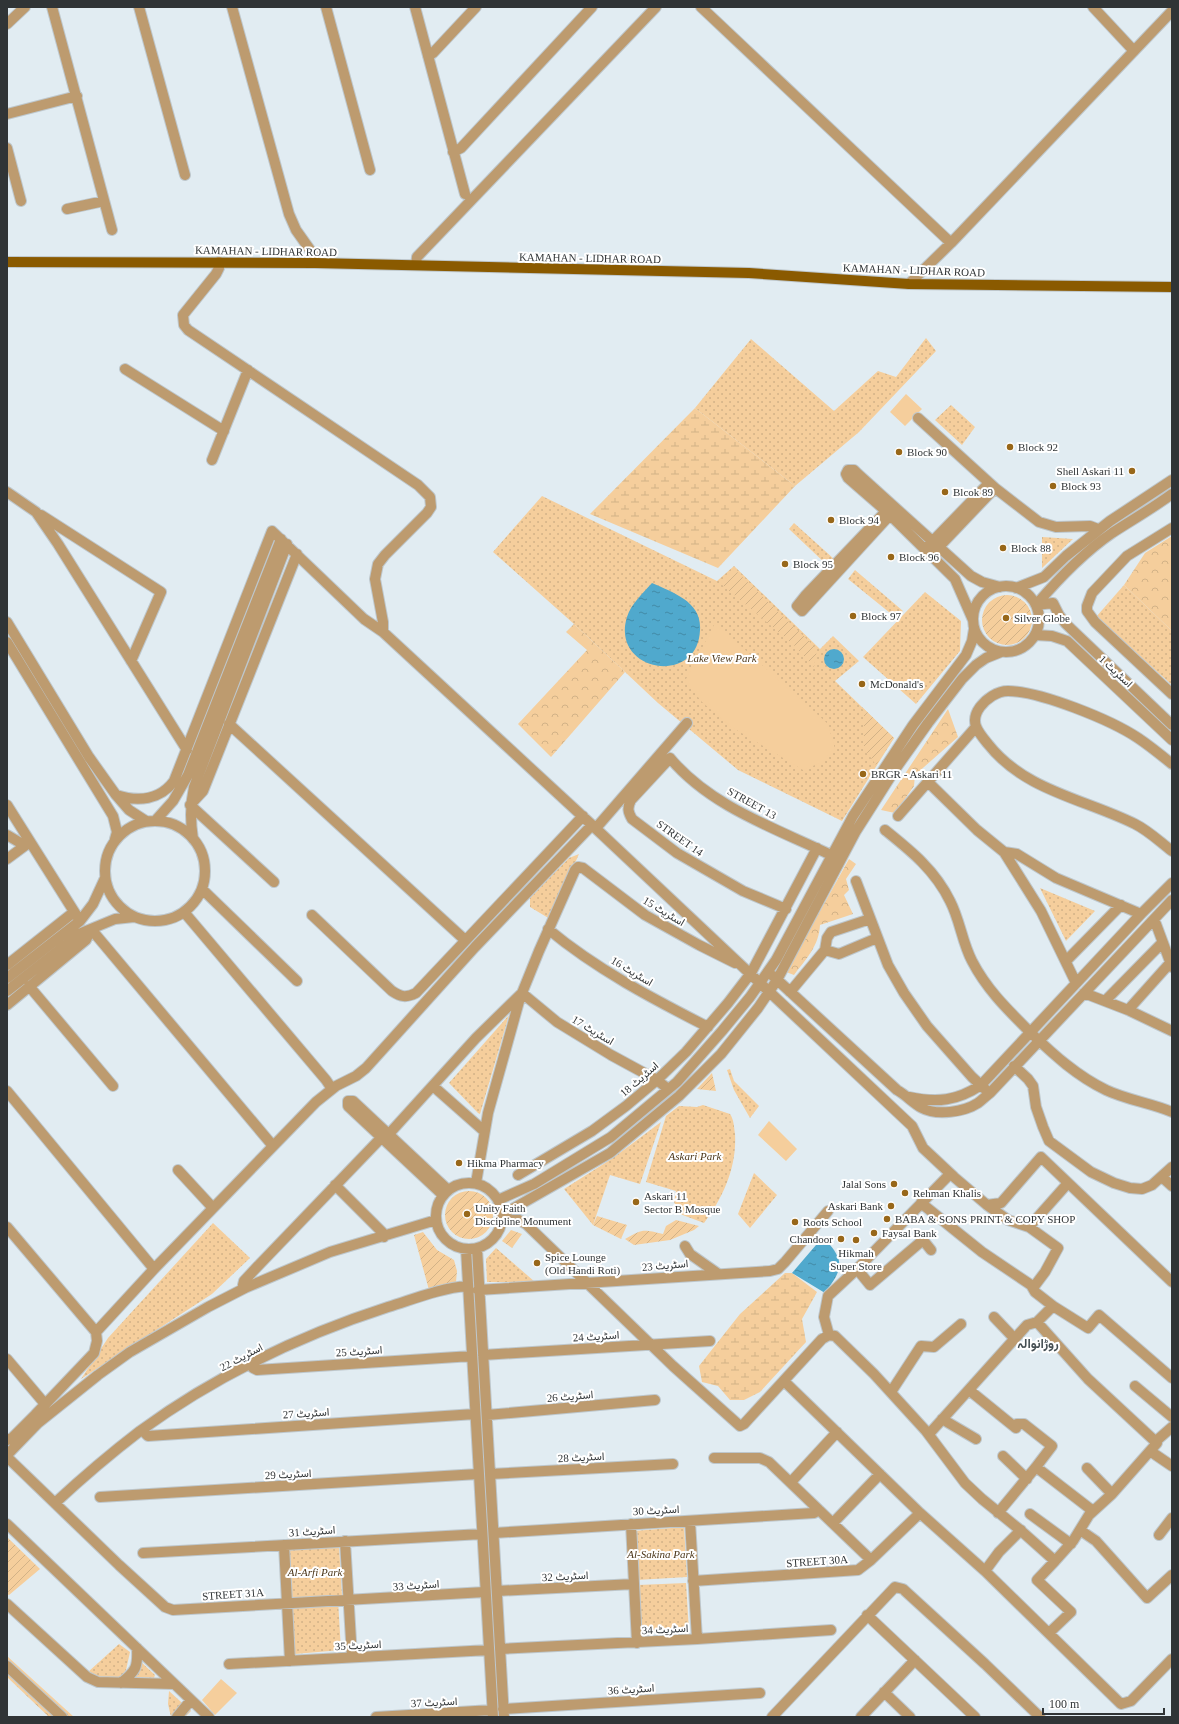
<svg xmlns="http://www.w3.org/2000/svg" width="1179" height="1724" viewBox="0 0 1179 1724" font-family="'Times New Roman',Vazirmatn,serif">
<defs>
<pattern id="grass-dots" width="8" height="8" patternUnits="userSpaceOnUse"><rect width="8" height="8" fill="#f5ce9c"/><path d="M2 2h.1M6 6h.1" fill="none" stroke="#d2b287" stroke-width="1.8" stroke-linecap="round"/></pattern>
<pattern id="forest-crowns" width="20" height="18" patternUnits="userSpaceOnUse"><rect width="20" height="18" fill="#f5ce9c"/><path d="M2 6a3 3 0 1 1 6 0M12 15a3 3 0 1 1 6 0" fill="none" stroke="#d2b287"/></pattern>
<pattern id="wetland-marsh" width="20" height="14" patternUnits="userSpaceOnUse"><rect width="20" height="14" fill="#f5ce9c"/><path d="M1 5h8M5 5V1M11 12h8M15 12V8" fill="none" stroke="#d2b287"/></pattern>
<pattern id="garden-furrows" width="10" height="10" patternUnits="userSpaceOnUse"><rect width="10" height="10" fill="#f5ce9c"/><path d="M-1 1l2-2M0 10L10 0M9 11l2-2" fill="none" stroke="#d2b287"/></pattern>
<pattern id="water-ripples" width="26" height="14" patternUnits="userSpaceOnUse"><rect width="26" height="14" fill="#50a9cd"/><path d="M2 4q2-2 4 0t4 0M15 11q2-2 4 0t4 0" fill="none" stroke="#438aa7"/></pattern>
</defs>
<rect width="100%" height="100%" fill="#e1ecf2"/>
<path fill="url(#grass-dots)" d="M926,338L936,351L859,432L795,486L695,408L751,339L834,411L878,371L896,377Z
M951,405L975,427L962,445L935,420Z
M542,496L717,581L734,566L820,649L833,636L859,661L835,681L894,738L842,821L738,770L658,703L574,624L493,552Z
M794,523L834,559L828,566L789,529Z
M1042,537L1073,539L1042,568Z
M855,570L903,611L895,617L848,579Z
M1124,585L1172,631V685L1096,617Z
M925,592L961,621L960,651L916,704L863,657Z
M579,854L550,919L530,907V898L569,858Z
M1040,888L1095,911L1066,941Z
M509,1015L480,1114L478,1113L449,1083Z
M730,1069L734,1081L759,1106L750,1118L734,1090L727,1070Z
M703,1105L730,1114C734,1120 734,1127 735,1134C737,1167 723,1198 704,1223L680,1214L674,1202L676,1191L646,1182L666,1116L679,1106L697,1107Z
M661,1122L640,1184L610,1175L593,1225L564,1189L613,1158Z
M754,1173L777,1195L750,1228L738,1214Z
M213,1223L250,1258L212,1294L81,1379L108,1338Z
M496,1248L535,1282H487L486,1259Z
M684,1527L687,1577L637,1580L634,1531Z
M339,1546L342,1596L292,1598L288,1549Z
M686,1583L689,1631L640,1633L638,1585Z
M338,1600L341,1650L295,1654L292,1604Z
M119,1644L130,1652L126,1670L121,1677C107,1679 100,1680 88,1672Z
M140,1661L155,1675L154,1678L133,1677Z
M169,1691L191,1711L185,1717H171L168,1704Z"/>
<path fill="url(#forest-crowns)" d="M1172,536V631L1124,585L1145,553Z
M574,624L625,672L551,757L518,724L587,650L566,632Z
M948,709L958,737L915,775L914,786L895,813L881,810Z
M849,859L856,864L846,879L849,890L844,895L853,914L820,925C819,946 806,959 794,975L786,972Z
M7,1656L74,1717H49L7,1677Z"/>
<path fill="url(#wetland-marsh)" d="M695,408L795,486L718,568L590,514Z
M785,1273H792L817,1292L802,1319L806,1342L760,1392L744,1400H730L718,1386L702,1382L699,1366L740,1314Z"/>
<path fill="url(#garden-furrows)" d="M735,570L817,649L814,667L793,644L721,584Z
M982 620a25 25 0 1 1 50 0a25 25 0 1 1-50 0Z
M862,707L894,738L876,765L864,748V714Z
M712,1073L716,1091L697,1089Z
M445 1215a24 24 0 1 1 48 0a24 24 0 1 1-48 0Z
M597,1216L627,1225L621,1239L593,1225Z
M676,1220L699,1226L694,1230L670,1240L634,1245L625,1239C643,1229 642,1229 663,1234L666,1226Z
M511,1230L522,1234L512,1248L502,1241Z
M423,1232L437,1250L454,1260L457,1271L456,1282L429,1290L414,1235Z
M7,1537L40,1569L9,1595L7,1594Z"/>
<path fill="#f5ce9c" d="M906,394L922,409L905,426L890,412Z
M715,623L828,724L835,749L820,763L803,770L730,726L702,702L685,681Z
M769,1121L797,1149L786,1161L758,1135Z
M221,1679L237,1693L215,1715L202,1700Z"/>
<path fill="url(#water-ripples)" d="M652,583C674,593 702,602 700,630C698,687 610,672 627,617C631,604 643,593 652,583Z
M824 659a10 10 0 1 1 20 0a10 10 0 1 1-20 0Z
M816,1245H830C847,1265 838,1274 825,1293L792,1273Z"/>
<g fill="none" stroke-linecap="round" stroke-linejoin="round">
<g stroke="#bec7cc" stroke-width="12">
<path id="minor" d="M52,7L112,230
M139,7L185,175
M232,7L289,214L296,230L313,254L315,263
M326,7L370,170
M415,7L465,194
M701,7L951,243L909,284
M1093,7L1134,51
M7,24L25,7
M428,56L433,53L476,7
M7,114L77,96
M7,148L21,201
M453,152L461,148L592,7
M67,209L104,201
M951,243L1172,11
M219,262V268L216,274L183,315L184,325L188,330L418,485L430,497L431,507L427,513L385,555L378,564L375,579L383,622V632L592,825L912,1126L923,1148L954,1177L987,1205L1001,1203L1041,1157L1172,1282
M416,265L417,257L656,7
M125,369L224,431
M918,418L995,488L1039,522L1056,527L1090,526L1098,529
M212,460L248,370
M7,492L36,512L58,544L187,750
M41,515L161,592L131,661
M889,516L802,611L797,606L805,596L890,507
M1172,528L1127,556L1092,593L1087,606V611L1095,622L1172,694
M928,546L989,483
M934,552L995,488
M973 619a33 33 0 1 1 66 0a33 33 0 1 1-66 0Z
M1016,588L1044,577L1066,556L1110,521L1172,480
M1036,605L1053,603L1059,615L1066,624L1172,725
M1036,605C1059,578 1083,553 1112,533C1132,520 1153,508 1172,494
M973,620L955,579L886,511L848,478L846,474L848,470H854L858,474L971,576L982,582L1000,587
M7,622L89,757L116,795L129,810L146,821
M1035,635L1052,636L1067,641L1172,740
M7,642L113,816L117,832L115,839
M229,724L465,940
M1172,764C1161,755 1150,746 1138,738C1111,720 1040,691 1008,691C997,691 986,699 980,707C969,722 978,732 988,744C1025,791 1085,799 1135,824C1149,831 1160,842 1172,851
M928,782L977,830L1004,852L1041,911L1076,983
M116,795C138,802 160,800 174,781L272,531L364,619L383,632
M7,805L80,921
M898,816L975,728
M155,821L173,801L188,775L281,539
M105 871a50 50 0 1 1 100 0a50 50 0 1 1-100 0Z
M596,828L687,723
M885,830C911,851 935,870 950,901C960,920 962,942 972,961C987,990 1008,1010 1031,1033C1054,1055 1077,1076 1106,1090C1127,1100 1151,1103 1172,1112
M7,835L24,845
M193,839C190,820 190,805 194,787L287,544
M1004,852L1017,854L1056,878L1141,914
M7,859L30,842
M856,881L888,965L904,993L927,1026L972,1077L985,1089
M274,882L190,805L203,791L297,554
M202,889L297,981
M786,909L743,891L677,853L632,819C628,812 627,808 631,800L670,758C711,807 775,828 831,855
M184,912L326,1080L332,1089
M312,915L392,991C401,997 406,998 416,993L583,816
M870,919L831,932L827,938L825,950L839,954L877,938
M1152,921L1156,924L1172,967
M548,929C596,969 653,999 708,1027
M1066,961L1121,905
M7,965L74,912
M773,976L897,1090C906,1095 913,1103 922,1108C937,1116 964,1112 978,1103C982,1100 986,1096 990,1093L1172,900
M7,978L80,921L93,904L105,878
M29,986L113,1086
M7,991L81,933L115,919L134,917
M790,992L825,950
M1084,993L1128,1010L1172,1031
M1105,1001L1162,943
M7,1005L86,940L91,929L273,1146
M1128,1010L1170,963
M1014,1066L1028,1079L1033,1086L1036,1107L1043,1127L1049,1141L1091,1172L1114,1183L1130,1188L1142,1189L1152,1185L1172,1167
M433,1086L484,1131
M7,1091L154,1269
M909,1097C937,1103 957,1101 981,1085L1141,914L1172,883
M178,1170L213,1208
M518,1175L592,1131L626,1106L657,1080L686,1052L728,1003L751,973L817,848
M1162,1177L1172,1186
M476,1183L488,1113L520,998L539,951L575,870L578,867L583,868L645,915L699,945L735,963
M436 1216a33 33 0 1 1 66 0a33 33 0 1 1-66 0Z
M335,1185L382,1232L384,1237
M443,1195L348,1106V1101H353L448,1190
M498,1200L534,1184L611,1137L677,1082L722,1031L750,997L776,960L853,816L913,725L966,655L972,641L974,629
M921,1203L982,1252L1031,1285L1035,1292L1053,1306L1037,1322L1027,1325L929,1434
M987,1205L1008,1220L1029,1227L1068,1183
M502,1213L514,1208L610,1153L679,1096L721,1054L758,1008L777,980L856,831L896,768L928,723L962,679L976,665L986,658L1001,652
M502,1218L519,1220L526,1224L673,1366L740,1426L744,1424L822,1339L829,1335L835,1336L874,1374L926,1431L965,1483L982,1499L1019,1529L1055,1561L1073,1541L1089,1515L1112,1494L1157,1443L1088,1379L1037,1322
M7,1227L96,1332
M1029,1227L1058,1248L1045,1272L1033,1288
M685,1246L690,1254L717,1273
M477,1248L504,1717
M466,1249L493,1717
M857,1269L870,1285L923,1240L931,1250
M245,1288L243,1285L244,1281L257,1267L381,1138L388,1135L476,1038L522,993L557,1022L611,1055L657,1080L668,1089
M478,1290L770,1271L778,1269L785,1262L828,1211
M1053,1306L1088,1328L1099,1315L1172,1378
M994,1317L1015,1339
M829,1335L824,1317L828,1296L857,1269L950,1174
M483,1355L710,1341
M7,1359L45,1404
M251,1364L253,1368L257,1370L472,1356
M784,1381L920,1513L985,1571L999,1552L1021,1530
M1135,1386L1172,1417
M969,1390L1016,1428L1017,1424H1024L1052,1446L1036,1467
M891,1392L921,1346L934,1347L961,1324
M487,1415L655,1400
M942,1419L976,1439
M142,1430L148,1436L475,1414
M7,1440L12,1438L35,1415L94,1353L97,1341L96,1332L154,1269L316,1102L336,1086L356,1076L366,1068L475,947L592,825
M1156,1441L1172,1427
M1150,1451L1172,1466
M7,1455L38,1423L98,1375L130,1352L208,1307L245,1288L330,1252L436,1220
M1003,1456L1027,1479
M7,1457L119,1565L165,1607L173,1610L485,1592
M714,1458H760L769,1462L871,1560
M1087,1468L1112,1494
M490,1474L673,1464
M791,1482L837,1432
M100,1497L478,1474
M55,1503C82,1478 110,1454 140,1431C214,1377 301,1335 388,1307C414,1299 441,1288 467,1286
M998,1513L1036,1467L1093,1511
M1030,1514L1071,1544
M690,1521L697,1639
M833,1523L880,1474
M7,1524L209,1717
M631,1524L637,1643
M1080,1530L1096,1541L1147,1598L1172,1575
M494,1533L814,1513L819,1510
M1159,1535L1172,1518
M345,1541L352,1657
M284,1545L290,1661
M143,1553L482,1534
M985,1571L1121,1704L1131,1701L1172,1659
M693,1581L858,1570L871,1560L920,1513
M497,1591L634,1584
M7,1604L87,1677L98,1682L174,1684
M867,1615L975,1717
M1049,1633L1071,1612L1037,1580L1055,1561
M500,1649L697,1639L831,1630
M229,1664L489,1650
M7,1666L62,1717
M121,1683C136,1671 138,1667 137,1648
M884,1692L910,1717
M503,1709L760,1693
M177,1717L191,1700
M376,1717L492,1710
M772,1717L895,1587L903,1589L985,1664L1040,1717
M861,1717L915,1660"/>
</g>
<g stroke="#bec7cc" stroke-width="12">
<path id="major" d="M7,262L315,263L749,273L909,284L1172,287"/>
</g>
<use href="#minor" stroke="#bd9b6f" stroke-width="10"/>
<use href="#major" stroke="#8a5a00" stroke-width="10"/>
</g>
<g fill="#986719" stroke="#fff" stroke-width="1.5">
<circle cx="1010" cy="447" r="4"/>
<circle cx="899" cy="452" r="4"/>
<circle cx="1132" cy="471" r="4"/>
<circle cx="1053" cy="486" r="4"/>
<circle cx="945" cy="492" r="4"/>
<circle cx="831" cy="520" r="4"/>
<circle cx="1003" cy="548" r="4"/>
<circle cx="891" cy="557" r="4"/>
<circle cx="785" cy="564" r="4"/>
<circle cx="853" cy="616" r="4"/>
<circle cx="1006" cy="618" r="4"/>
<circle cx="862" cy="684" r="4"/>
<circle cx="863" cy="774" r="4"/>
<circle cx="459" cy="1163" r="4"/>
<circle cx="894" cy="1184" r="4"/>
<circle cx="905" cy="1193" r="4"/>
<circle cx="636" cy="1202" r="4"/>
<circle cx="891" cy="1206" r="4"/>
<circle cx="467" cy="1214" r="4"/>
<circle cx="887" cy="1219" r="4"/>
<circle cx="795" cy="1222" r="4"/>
<circle cx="874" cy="1233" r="4"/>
<circle cx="841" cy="1239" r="4"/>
<circle cx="856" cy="1240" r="4"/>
<circle cx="537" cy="1263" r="4"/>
</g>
<g text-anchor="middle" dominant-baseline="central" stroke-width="4" stroke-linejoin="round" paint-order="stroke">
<g font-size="11" fill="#303436" stroke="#fff">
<text transform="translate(266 251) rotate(1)">KAMAHAN - LIDHAR ROAD</text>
<text transform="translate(590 258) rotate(1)">KAMAHAN - LIDHAR ROAD</text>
<text transform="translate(914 270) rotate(2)">KAMAHAN - LIDHAR ROAD</text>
<text transform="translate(1116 671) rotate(43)">اسٹریٹ 1</text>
<text transform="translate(752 803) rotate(29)">STREET 13</text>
<text transform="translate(680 838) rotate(35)">STREET 14</text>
<text transform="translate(664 911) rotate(31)">اسٹریٹ 15</text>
<text transform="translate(632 971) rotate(31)">اسٹریٹ 16</text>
<text transform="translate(593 1030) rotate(31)">اسٹریٹ 17</text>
<text transform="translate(639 1079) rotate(-41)">اسٹریٹ 18</text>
<text transform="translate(665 1265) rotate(-5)">اسٹریٹ 23</text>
<text transform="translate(596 1336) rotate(-4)">اسٹریٹ 24</text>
<text transform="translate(359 1351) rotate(-4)">اسٹریٹ 25</text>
<text transform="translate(241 1357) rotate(-28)">اسٹریٹ 22</text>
<text transform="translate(570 1396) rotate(-5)">اسٹریٹ 26</text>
<text transform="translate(306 1413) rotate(-4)">اسٹریٹ 27</text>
<text transform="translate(581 1457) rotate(-3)">اسٹریٹ 28</text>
<text transform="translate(288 1474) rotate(-3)">اسٹریٹ 29</text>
<text transform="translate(656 1510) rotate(-3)">اسٹریٹ 30</text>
<text transform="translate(312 1531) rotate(-4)">اسٹریٹ 31</text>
<text transform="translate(817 1561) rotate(-4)">STREET 30A</text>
<text transform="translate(565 1576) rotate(-3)">اسٹریٹ 32</text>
<text transform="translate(416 1585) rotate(-4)">اسٹریٹ 33</text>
<text transform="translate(233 1594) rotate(-4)">STREET 31A</text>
<text transform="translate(665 1629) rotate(-3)">اسٹریٹ 34</text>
<text transform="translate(358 1645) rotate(-3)">اسٹریٹ 35</text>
<text transform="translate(631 1689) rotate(-4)">اسٹریٹ 36</text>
<text transform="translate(434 1702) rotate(-3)">اسٹریٹ 37</text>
</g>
<g font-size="11" fill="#303436" stroke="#fff" text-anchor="start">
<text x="1018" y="447">Block 92</text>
<text x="907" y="452">Block 90</text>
<text x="1124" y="471" text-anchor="end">Shell Askari 11</text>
<text x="1061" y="486">Block 93</text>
<text x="953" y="492">Blcok 89</text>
<text x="839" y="520">Block 94</text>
<text x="1011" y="548">Block 88</text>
<text x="899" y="557">Block 96</text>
<text x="793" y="564">Block 95</text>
<text x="861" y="616">Block 97</text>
<text x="1014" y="618">Silver Globe</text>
<text x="870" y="684">McDonald's</text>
<text x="871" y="774">BRGR - Askari 11</text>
<text x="467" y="1163">Hikma Pharmacy</text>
<text x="886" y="1184" text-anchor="end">Jalal Sons</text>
<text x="913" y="1193">Rehman Khalis</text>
<text x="644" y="1196">Askari 11<tspan x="644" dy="13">Sector B Mosque</tspan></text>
<text x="883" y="1206" text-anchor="end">Askari Bank</text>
<text x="475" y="1208">Unity Faith<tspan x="475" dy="13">Discipline Monument</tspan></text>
<text x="895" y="1219">BABA &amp; SONS PRINT &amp; COPY SHOP</text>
<text x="803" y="1222">Roots School</text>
<text x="882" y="1233">Faysal Bank</text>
<text x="833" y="1239" text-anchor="end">Chandoor</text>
<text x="856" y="1253" text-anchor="middle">Hikmah<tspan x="856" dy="13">Super Store</tspan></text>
<text x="545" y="1257">Spice Lounge<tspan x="545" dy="13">(Old Handi Roti)</tspan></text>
</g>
<g font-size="11" font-style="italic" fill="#4c371a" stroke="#fff">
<text x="722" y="658">Lake View Park</text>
<text x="695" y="1156">Askari Park</text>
<text x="661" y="1554">Al-Sakina Park</text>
<text x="315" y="1572">Al-Arfi Park</text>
</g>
<g font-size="13" font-weight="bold" fill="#454f53" stroke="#fff">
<text x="1038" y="1343">روڑانوالہ</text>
</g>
</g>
<rect width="1179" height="1724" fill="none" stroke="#303436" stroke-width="16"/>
<path d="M1043 1708v6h121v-6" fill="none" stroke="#303436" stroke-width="2"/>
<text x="1049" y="1708" font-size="12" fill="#303436" stroke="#ffffff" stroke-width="3" paint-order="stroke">100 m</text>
</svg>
